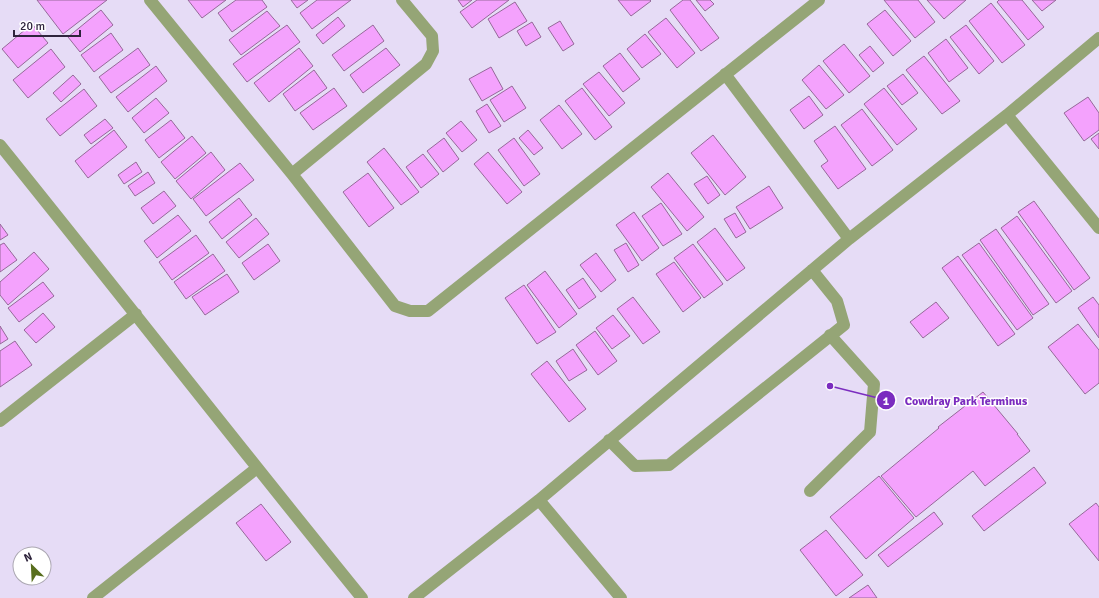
<svg xmlns="http://www.w3.org/2000/svg" width="1099" height="598" viewBox="0 0 1099 598" font-family="Signika,sans-serif">
<rect width="100%" height="100%" fill="#e6dcf6"/>
<path fill="#f4a2fd" stroke="#956999" d="M37,0H107L63,34Z
M188,0H226L202,18Z
M236,0H262L267,7L232,32L218,13Z
M291,0H308L297,8Z
M317,0H351L312,29L300,13Z
M458,0H472L463,7Z
M477,0H509L472,28L460,12Z
M618,0H650L651,1L631,16Z
M683,0H690L719,38L701,51L670,10Z
M696,0H710L714,4L705,11Z
M884,0H918L935,22L915,38Z
M927,0H966L944,19Z
M999,0H1022L1044,27L1028,40L997,2Z
M1032,0H1056L1042,11Z
M515,2L527,21L499,38L488,19Z
M991,3L1025,45L1002,63L969,21Z
M101,10L113,25L80,52L68,37Z
M885,10L911,41L893,56L867,24Z
M267,11L280,26L241,55L229,40Z
M338,17L345,26L323,44L316,35Z
M666,18L695,53L677,68L648,32Z
M560,21L574,44L563,51L548,28Z
M532,22L541,37L526,46L517,31Z
M32,24L48,43L18,68L2,49Z
M287,25L300,42L247,82L233,64Z
M373,25L384,41L344,71L332,55Z
M966,25L994,61L979,74L950,37Z
M111,33L123,50L94,72L81,55Z
M645,34L661,54L642,68L627,49Z
M946,39L968,68L949,82L928,53Z
M844,44L870,76L849,93L823,61Z
M870,46L884,63L873,72L859,55Z
M138,48L150,65L111,93L99,77Z
M299,48L313,66L269,102L254,83Z
M386,48L400,65L363,93L350,75Z
M51,49L65,67L28,98L13,80Z
M620,53L640,79L623,92L603,66Z
M924,56L960,101L942,114L906,70Z
M819,65L844,95L826,109L802,80Z
M156,66L167,81L128,112L116,97Z
M491,67L503,89L482,101L469,79Z
M314,70L327,88L295,111L283,94Z
M599,72L625,103L609,116L583,84Z
M903,74L918,93L902,105L887,86Z
M73,75L81,84L61,102L53,93Z
M512,86L526,108L504,122L490,100Z
M334,88L347,106L313,130L300,113Z
M582,88L612,127L595,140L565,101Z
M884,88L917,129L897,145L864,104Z
M84,89L97,106L60,136L46,119Z
M809,96L823,115L804,129L790,110Z
M1088,97L1099,113V130L1084,141L1064,113Z
M156,98L169,113L144,133L132,118Z
M487,104L501,126L489,133L476,111Z
M559,105L582,134L562,149L540,120Z
M862,109L893,150L872,166L841,125Z
M105,119L113,128L91,144L84,135Z
M171,120L185,138L159,158L145,140Z
M461,121L477,140L462,152L446,133Z
M835,126L866,169L838,189L821,166L828,161L814,141Z
M114,130L127,147L88,178L75,161Z
M528,130L543,148L534,155L519,138Z
M1099,133V149L1091,139Z
M713,135L746,177L725,195L691,153Z
M192,136L206,153L175,179L161,162Z
M444,138L459,159L443,172L427,151Z
M514,138L540,174L524,186L498,150Z
M384,148L419,192L401,205L367,162Z
M211,152L225,170L191,199L176,181Z
M488,152L522,192L507,204L474,164Z
M423,154L439,174L421,188L406,167Z
M136,162L142,172L124,184L118,175Z
M240,163L254,180L206,216L193,199Z
M148,172L155,183L135,196L128,186Z
M368,173L394,208L369,227L343,192Z
M668,173L704,217L687,231L651,187Z
M707,176L720,195L708,204L694,184Z
M769,186L783,208L750,229L736,207Z
M164,191L176,206L153,224L141,208Z
M239,198L252,215L222,239L209,222Z
M1034,201L1090,278L1074,290L1018,212Z
M661,203L682,234L663,246L642,216Z
M634,212L659,248L642,261L616,225Z
M735,213L746,232L736,238L724,219Z
M178,215L191,231L157,258L144,241Z
M1017,216L1072,291L1056,303L1001,228Z
M256,218L269,234L239,258L226,242Z
M0,224L8,235L0,240Z
M715,228L745,268L727,281L697,242Z
M996,229L1049,304L1033,315L980,240Z
M196,235L209,253L172,280L159,262Z
M4,243L17,260L0,272V245Z
M626,243L639,265L628,272L614,250Z
M979,243L1033,318L1017,330L962,255Z
M268,244L280,261L254,280L242,263Z
M693,244L723,284L704,298L674,258Z
M34,252L49,269L8,305L0,295V282Z
M596,253L616,280L601,292L580,265Z
M213,254L225,271L186,299L174,282Z
M958,256L1015,334L998,346L942,268Z
M674,262L701,298L683,312L656,274Z
M545,271L577,314L559,328L527,285Z
M227,274L239,292L205,315L192,297Z
M583,278L596,297L579,309L566,290Z
M43,282L54,296L19,322L8,308Z
M524,285L556,332L537,344L505,298Z
M633,297L660,332L643,344L617,309Z
M1093,297L1099,305V338L1078,308Z
M936,302L949,318L923,338L910,322Z
M43,313L55,327L36,343L24,330Z
M613,315L630,336L612,349L596,328Z
M1078,324L1099,350V383L1085,394L1048,347Z
M0,326L8,339L0,344Z
M595,331L617,361L598,375L576,345Z
M15,341L32,365L0,387V351Z
M573,349L587,370L569,381L556,361Z
M547,361L586,409L569,422L531,374Z
M983,392L1018,434H1017L1030,451L985,486L973,471L916,517L881,476L939,428L938,427Z
M1034,467L1046,483L984,531L972,516Z
M879,476L914,518L866,559L830,517Z
M1096,503L1099,507V561L1069,524Z
M261,504L291,542L266,561L236,523Z
M934,512L943,524L888,567L878,555Z
M826,530L863,575L836,596L800,550Z
M868,585L877,598H849Z"/>
<g fill="none" stroke-linecap="round" stroke-linejoin="round">
<path stroke="#95a576" stroke-width="12" d="M150,0L292,174L395,306L410,311H428L819,0
M725,74L849,239
M1007,115L1099,228
M0,145C121,295 240,448 362,598
M292,174L426,64L433,51L432,36L402,0
M0,421L136,314
M609,440L635,466L669,465L844,325L837,301L812,270
M810,491L870,432L874,384L830,335
M539,500L621,598
M93,598L257,468
M414,598L539,500L849,239L1007,115L1099,38"/>
</g>
<path fill="none" stroke="#7b2cbf" stroke-width="1.5" d="M830 386L886 400"/>
<g fill="#7b2cbf" stroke="#fff" stroke-width="1.5">
<circle cx="830" cy="386" r="4"/>
<circle cx="886" cy="400" r="10"/>
</g>
<g font-size="12" text-anchor="middle" font-weight="bold" fill="#fff">
<text x="886" y="405">1</text>
</g>
<g font-size="12" text-anchor="middle" font-weight="bold" fill="#7b2cbf" stroke="#fff" stroke-width="3" stroke-linejoin="round" paint-order="stroke">
<text x="966" y="405">Cowdray Park Terminus</text>
</g>
<g transform="translate(32 566) rotate(336)"><circle r="19" fill="#ffffff" stroke="#aba7b1"/>
<path d="M0-3L7 15L0 10L-7 15Z" fill="#586e1e"/>
<text y="-6" font-size="11" font-weight="bold" text-anchor="middle" fill="#2e243c">N</text>
</g>
<path d="M14 30v6h66v-6" fill="none" stroke="#2e243c" stroke-width="2"/>
<text x="20" y="30" font-size="12" fill="#2e243c" stroke="#ffffff" stroke-width="3" paint-order="stroke">20 m</text>
</svg>
